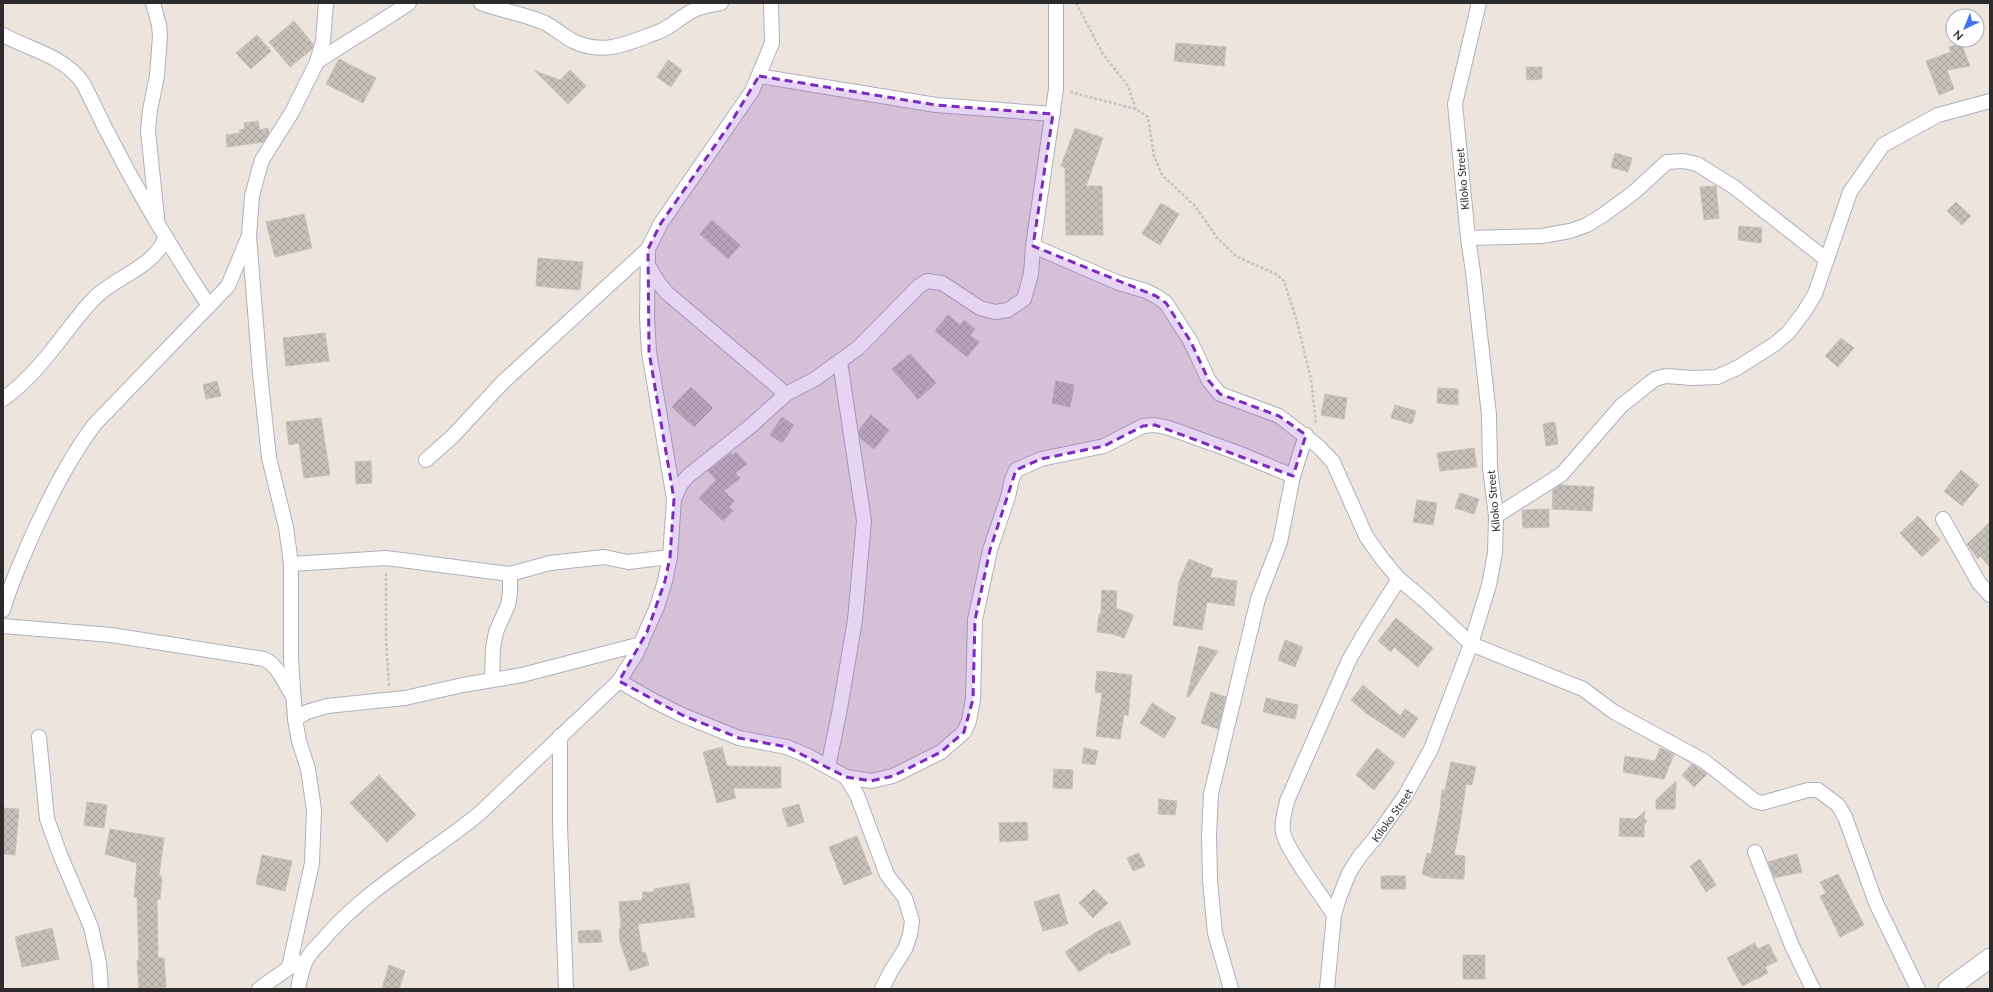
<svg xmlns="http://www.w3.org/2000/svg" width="1993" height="992" viewBox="0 0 1993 992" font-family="Lato,sans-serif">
<defs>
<pattern id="building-cross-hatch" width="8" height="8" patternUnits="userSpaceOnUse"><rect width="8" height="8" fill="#c5c0b9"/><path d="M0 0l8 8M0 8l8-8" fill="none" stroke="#a9a59f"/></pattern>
</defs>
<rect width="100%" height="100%" fill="#ece5de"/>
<path fill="url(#building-cross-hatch)" stroke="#c7c1b8" d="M294,21L313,44L312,49L290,67L269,42Z
M257,35L271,51L251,69L236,53Z
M1176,43L1226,47L1224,66L1174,61Z
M1961,43L1970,66L1947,70L1954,89L1939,95L1926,61L1951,52L1949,47Z
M339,59L376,78L363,103L326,84Z
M668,60L682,70L671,87L657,77Z
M1526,67H1542V79L1527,80Z
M570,70L586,86L568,104L535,71L560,80Z
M258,121L260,130L268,128L269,133L264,142L227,147L226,135L240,133L239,130L245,129L244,123Z
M1075,128L1103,138L1086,186H1102L1103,235H1066L1065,168L1061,166Z
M1615,153L1632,158L1628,172L1611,167Z
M1716,186L1719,218L1704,220L1700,187Z
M1956,202L1971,216L1962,225L1947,211Z
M1161,203L1179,214L1160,245L1142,234Z
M304,214L312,248L275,257L266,222Z
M712,220L740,245L728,259L700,234Z
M1739,226L1762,228L1761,243L1738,240Z
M538,258L583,262L580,290L536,286Z
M948,315L960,325L964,320L975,329L970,335L979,342L967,357L935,331Z
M325,333L329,361L286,366L283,338Z
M1841,338L1854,348L1838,367L1825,356Z
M910,354L936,383L918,399L892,369Z
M217,381L221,396L206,399L203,385Z
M1056,381L1074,385L1070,407L1052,403Z
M691,387L713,408L694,427L672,407Z
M1438,388L1458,389V405L1437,403Z
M1325,394L1347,398L1344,419L1321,415Z
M1395,405L1416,411L1412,424L1391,418Z
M871,415L889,430L874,449L860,438L859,430Z
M782,417L794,425L782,443L770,435Z
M321,418L330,475L304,478L299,443L289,445L286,422Z
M1555,422L1558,444L1546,446L1543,424Z
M1474,448L1477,467L1440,471L1437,453Z
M736,452L747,464L735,473L740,478L724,491L734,501L729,507L733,511L723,521L699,498L716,480L708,471L731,453L733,455Z
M371,461L372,483L356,484L355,462Z
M1961,470L1979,485L1962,506L1944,491Z
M1560,485L1594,487L1592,511L1552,509L1553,490Z
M1460,493L1479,499L1474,514L1455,508Z
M1417,500L1437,503L1433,525L1413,522Z
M1549,509V527L1523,528L1522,510Z
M1918,516L1940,540L1922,557L1900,533Z
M1990,522V567L1980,556L1978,559L1967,544Z
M1189,559L1213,569L1210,577L1237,581L1234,606L1207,602L1202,630L1173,625L1179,582Z
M1102,590L1117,591L1116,608L1134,615L1124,638L1113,634L1097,632L1099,614H1101Z
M1396,618L1433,648L1418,667L1394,647L1391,652L1378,641Z
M1285,640L1303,647L1295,667L1278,660Z
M1199,646L1218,651L1189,697L1187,696Z
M1097,671L1132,675L1128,716L1124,714L1120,739L1096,736L1102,693L1095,692Z
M1363,685L1400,716L1405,709L1418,718L1404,738L1366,713L1351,700Z
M1211,692L1226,697L1218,729L1201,723Z
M1266,698L1298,705L1295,719L1263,712Z
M1152,703L1176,718L1164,738L1140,723Z
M722,747L727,766L781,767V788H733L736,798L717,803L703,752Z
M1084,748L1098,751L1095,765L1082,763Z
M1377,748L1395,763L1374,790L1356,775Z
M1660,748L1674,754L1664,779L1623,772L1625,756L1655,761Z
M1451,762L1476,767L1472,785L1466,784L1460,825L1454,855L1465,856L1464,879L1433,878L1422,874L1427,853L1431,854L1440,809L1442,790H1445Z
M1692,764L1707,774L1694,787L1682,775Z
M1054,769L1073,770L1072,789L1053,788Z
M379,775L416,815L387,842L350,803Z
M1676,781L1675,809H1656V800Z
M1159,799L1177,801L1175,815L1158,814Z
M87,802L107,805L104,828L84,825Z
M799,804L804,822L788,827L782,809Z
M3,808L19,809L15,855L3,854Z
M1645,811L1644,820H1647L1644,826V837L1619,836L1620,818L1636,819Z
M1027,822L1028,840L1000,842L999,823Z
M110,829L164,838L159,876H162L160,899H157L158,958H164L166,987L139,989L137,960H139L137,897H134L137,863L105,854Z
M857,836L872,874L844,885L829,847Z
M1139,853L1145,866L1133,871L1127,858Z
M1797,854L1802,872L1774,878L1768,862Z
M262,855L292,861L285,891L256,884Z
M1700,859L1716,885L1706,892L1690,866Z
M1838,874L1864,925L1840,937L1820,896L1826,893L1820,882Z
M1381,876H1405L1406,889H1381Z
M689,883L695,917L638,924L642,953L645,952L649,965L630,971L620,942L619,929L621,928L619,902L642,900L643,892H654V889Z
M1094,889L1108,903L1093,918L1079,903Z
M1059,894L1068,924L1043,931L1034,902Z
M1120,921L1131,944L1111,954L1110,952L1079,972L1065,952L1098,931Z
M52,928L59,959L22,967L15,937Z
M600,930L602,942L579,943L578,931Z
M1755,943L1758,949L1769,944L1777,961L1765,967L1768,973L1742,986L1727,958Z
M1463,955H1485V979H1463Z
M389,965L405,971L399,989H382Z"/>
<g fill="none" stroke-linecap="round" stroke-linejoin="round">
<g stroke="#aeb1bb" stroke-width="16">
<g id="minor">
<path d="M153,3L159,25L160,36L157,76L150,110L148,131L157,218"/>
<path d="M481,3C502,11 525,14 545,23C555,28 563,36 573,41C604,56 628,43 658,32C672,27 681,16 694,10C702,6 712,5 721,3"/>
<path d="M3,35C31,50 64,56 83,83C120,161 162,235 209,306"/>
<path d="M317,62C347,41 379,24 409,3"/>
<path d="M759,76L936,105L1053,114"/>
<path d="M1468,238L1542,236L1570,231L1587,225L1603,215L1633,193L1667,162L1683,161L1697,164L1734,187L1827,260"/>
<path d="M1033,246L1119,283L1146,291L1156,296L1166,303L1191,342L1209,381L1220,394L1279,416L1319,447L1333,462L1366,536L1383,560L1399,579L1423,599L1471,644L1583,689L1614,712L1704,761L1755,801L1762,803L1808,790H1818L1838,805L1845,817L1876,903L1918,989"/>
<path d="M647,264L658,282L667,293L786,394"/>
<path d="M3,399C29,381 51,352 70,327C80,315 88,303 100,293C122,275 154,265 165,239"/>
<path d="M426,460L453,436L503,382L648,249"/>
<path d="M674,499L681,484L688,476L752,425L786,394L815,379L858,348L919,286L927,281L942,283L980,308L995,312L1008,310L1024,299L1031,274L1033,246L1056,89V3"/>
<path d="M1496,516L1562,474L1621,406L1655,379L1666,376L1693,378L1717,377L1737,368L1775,344L1788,333L1804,312L1815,294L1850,192L1883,145L1938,115L1990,101"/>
<path d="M1943,519L1979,583L1990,595"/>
<path d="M291,564L386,558L510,574L550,563L604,557L628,562L670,557"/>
<path d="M3,610C10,585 21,562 31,538C49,499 68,460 94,425L228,286L248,238"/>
<path d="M3,626L111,635L264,659C278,665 285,684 293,696"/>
<path d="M492,680L493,648L496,632L508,605L510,593V574"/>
<path d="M619,681L654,701L682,715L739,738L787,747L808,756L846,777L857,795L887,875L905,898L912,921L910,935L905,949L891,971L882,989"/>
<path d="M295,719L307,712L327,706L405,698L463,685L522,675L641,644"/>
<path d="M560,736V825L566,989"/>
<path d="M39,737L47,819L61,857L91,927L99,963L101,989"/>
<path d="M828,767L839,714L855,620L864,521L840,362"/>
<path d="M846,777L871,781L893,776L941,752L964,732L969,721L973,699L975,620L990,550L1008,497L1012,479L1016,470L1041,459L1104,446L1143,426L1155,425L1169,428L1238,453L1293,476"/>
<path d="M1755,852L1792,946L1813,989"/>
<path d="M1334,915C1323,897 1286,850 1283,832C1281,821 1285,812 1287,801L1349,660L1367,629L1399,579"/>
<path d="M289,967L312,863L314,810L308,769L299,741L295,719L291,658V564L286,527L269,458L260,373L249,236L252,196L259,170L262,160L292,112L317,62L323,41L326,3"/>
<path d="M259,989L297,962"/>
<path d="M298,989C300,978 302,967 308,957C313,949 322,942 328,934C372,885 430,854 480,813L619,681L636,654L657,607L665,581L670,557L674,499L649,352L647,318L648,249L661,223L752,91L772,43L771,3"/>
<path d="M1231,989L1215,933L1210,881L1209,835L1211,794L1258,599L1280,542L1293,476L1306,435"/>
<path id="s1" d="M1327,989L1334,915L1339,898L1349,873L1360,856L1375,838L1405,796L1431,749L1471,644L1489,585L1495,553L1496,516L1490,468L1489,415L1473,272L1468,238L1455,104L1479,3"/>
</g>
</g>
<g stroke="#aeb1bb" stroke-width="21">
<path id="secondary" d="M1948,989L1990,958"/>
</g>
<path stroke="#c4c4c4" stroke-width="2.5" stroke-dasharray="3 2" stroke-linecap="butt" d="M1076,3L1103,54L1128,86L1136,109
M1070,92L1136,109L1148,117L1154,156L1162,175L1195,206L1218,239L1237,257L1276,274L1284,281L1296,318L1311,379L1316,423
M386,573V639L389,686"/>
<use href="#minor" stroke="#fff" stroke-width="14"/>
<use href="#secondary" stroke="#fff" stroke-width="19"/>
</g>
<path fill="#7b2cbf" fill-opacity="0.2" stroke="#7b2cbf" stroke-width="3" stroke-dasharray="8 5" stroke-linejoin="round" d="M759,76L936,105L1053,114L1033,246L1156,296L1166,303L1191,342L1209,381L1220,394L1279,416L1306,435L1293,476L1155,425L1143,426L1104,446L1041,459L1016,470L990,550L975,620L973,699L964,732L941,752L893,776L871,781L846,777L787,747L739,738L682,715L619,681L647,632L665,581L670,557L674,499L649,352L648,249L661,223L730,124Z"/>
<g text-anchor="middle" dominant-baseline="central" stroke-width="3" stroke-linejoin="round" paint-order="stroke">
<g font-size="11" fill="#2b2b2b" stroke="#fff">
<text transform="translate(1462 179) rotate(-95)">Kiloko Street</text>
<text transform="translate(1493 501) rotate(-95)">Kiloko Street</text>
<text stroke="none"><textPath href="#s1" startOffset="191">Kiloko Street</textPath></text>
</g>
</g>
<rect width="1993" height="992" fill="none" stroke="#2b2b2b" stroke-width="8"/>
<g transform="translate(1965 28) rotate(223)"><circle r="19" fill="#ffffff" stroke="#aaaaaa"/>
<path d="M0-3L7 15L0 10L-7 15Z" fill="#4770f0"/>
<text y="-6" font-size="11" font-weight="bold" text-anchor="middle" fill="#2b2b2b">N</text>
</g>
</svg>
